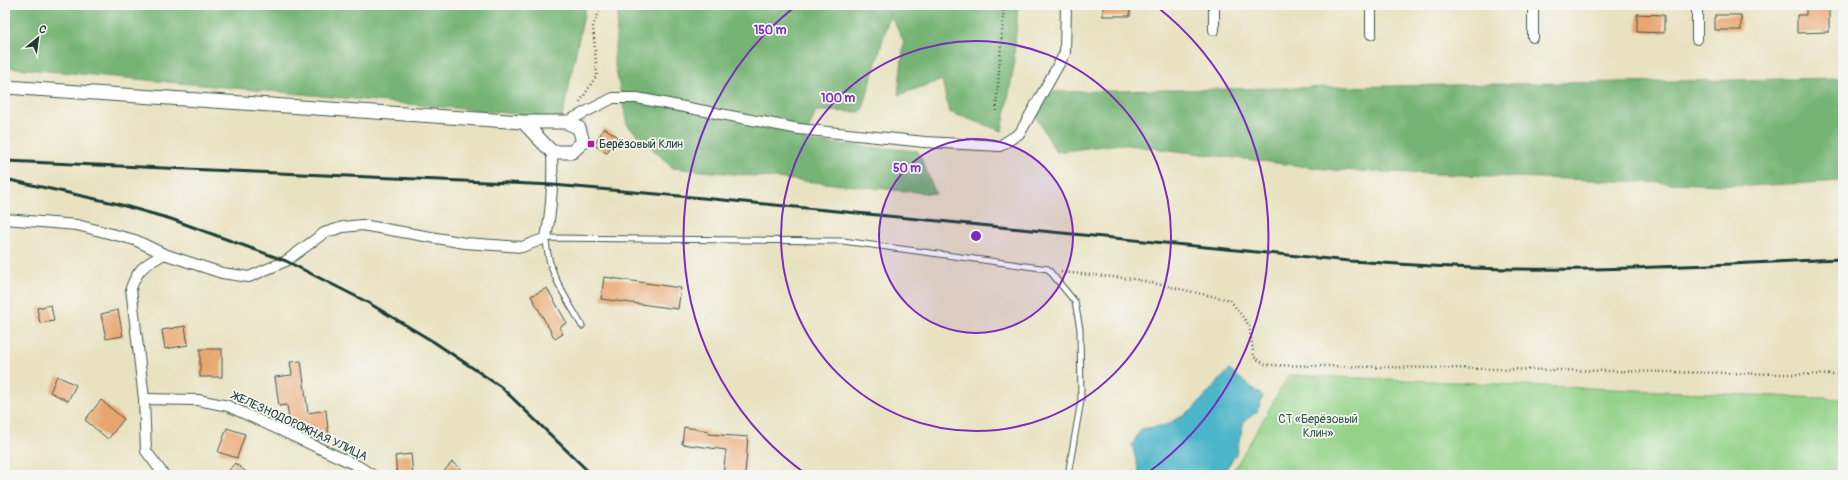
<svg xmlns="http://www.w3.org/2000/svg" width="1848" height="480" viewBox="0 0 1848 480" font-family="Pangolin,sans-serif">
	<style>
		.green { fill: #93d288; stroke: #59885e }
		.forest { fill: #76b474; stroke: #4a7854 }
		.water { fill: #4bb5c9; stroke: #35797e }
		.building { fill: #e9a56e }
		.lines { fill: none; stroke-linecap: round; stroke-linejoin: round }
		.service-casing { stroke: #3d5649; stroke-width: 7 }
		.minor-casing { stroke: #3d5649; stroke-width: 12 }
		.tertiary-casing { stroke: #3d5649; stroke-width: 15 }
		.path { stroke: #3d5649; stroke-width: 2.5; stroke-dasharray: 1 3; stroke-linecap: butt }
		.service { stroke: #fff; stroke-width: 5 }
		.minor { stroke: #fff; stroke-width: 10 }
		.tertiary { stroke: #fff; stroke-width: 13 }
		.rail { stroke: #1f3d34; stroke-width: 3 }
		.ring { fill: none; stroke: #7b2cbf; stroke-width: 2 }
		.poi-dot { fill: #b5179e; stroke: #f6f6f2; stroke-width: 1.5 }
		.labels { text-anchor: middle; stroke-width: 3.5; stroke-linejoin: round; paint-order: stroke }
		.poi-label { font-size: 12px; fill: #1f3d34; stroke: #f6f6f2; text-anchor: start }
		.park-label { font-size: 12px; fill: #365b45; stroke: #f6f6f2 }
		.street-label { font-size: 12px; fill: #1f3d34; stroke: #f6f6f2 }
		.centre { fill: #7b2cbf; stroke: #f6f6f2; stroke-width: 2 }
		.ring-label { font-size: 12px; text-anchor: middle; font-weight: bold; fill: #7b2cbf; stroke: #f6f6f2; stroke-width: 3.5; stroke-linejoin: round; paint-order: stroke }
	</style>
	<rect width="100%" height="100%" fill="#f6f6f2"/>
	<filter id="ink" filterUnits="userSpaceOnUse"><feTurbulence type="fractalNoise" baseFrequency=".025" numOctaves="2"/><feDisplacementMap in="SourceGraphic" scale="8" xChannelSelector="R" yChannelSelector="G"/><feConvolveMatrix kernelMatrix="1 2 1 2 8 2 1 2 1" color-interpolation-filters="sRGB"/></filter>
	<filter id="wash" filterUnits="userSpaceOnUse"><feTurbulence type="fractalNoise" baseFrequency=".012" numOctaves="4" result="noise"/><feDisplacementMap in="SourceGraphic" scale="16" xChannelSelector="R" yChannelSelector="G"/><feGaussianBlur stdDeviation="0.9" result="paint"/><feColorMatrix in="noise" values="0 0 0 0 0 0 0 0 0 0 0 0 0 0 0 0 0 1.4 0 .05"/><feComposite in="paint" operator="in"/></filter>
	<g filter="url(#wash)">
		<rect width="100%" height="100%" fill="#e9e2c1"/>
		<path class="green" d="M1289,375L1843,399V475H1231Z"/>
		<g class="forest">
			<path d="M5,5H304L356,9L355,5H586L562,118L5,67Z"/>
			<path d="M619,5H1018L1013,72L1002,131L949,112L942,80L898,95L904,42L890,14L862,112L816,111L804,141L918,151L936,194L673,168L627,125L614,60Z"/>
			<path d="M1843,78V181L1749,186L1334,170L1119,144L1056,152L1033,111L1053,92Z"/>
		</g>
		<path class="water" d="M1229,370L1263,396L1257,412L1244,421L1236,454L1222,475H1140L1132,445L1141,429L1166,425L1193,409Z"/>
		<g id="blocks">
			<g class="building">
				<rect x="1103" y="5" width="27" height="11"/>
				<path d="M1806,8H1829V32L1797,33V15H1806Z"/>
				<path d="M1637,14L1664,15V33L1637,32Z"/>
				<rect x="1715" y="15" width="26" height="15"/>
				<path d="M604,128L617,136L607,153L594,145Z"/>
				<path d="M604,277L681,288L678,309L601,299Z"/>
				<path d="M547,288L567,323L559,327L563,334L555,339L531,296Z"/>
				<path d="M51,305L54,321L40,323L37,308Z"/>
				<path d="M118,310L123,336L106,339L101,314Z"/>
				<path d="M185,326L188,345L165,349L162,330Z"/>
				<rect x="200" y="349" width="22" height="28"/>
				<path d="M301,361L308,413L326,410L329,438L318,440L317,436L310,437L306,435V432L302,433L290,427L287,405L279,406L275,377L292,375L290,362Z"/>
				<path d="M57,376L76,385L68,401L50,392Z"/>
				<path d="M101,400L124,419L108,439L85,420Z"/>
				<path d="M684,427L709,431L708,434L748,437L745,475H723L726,450L682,444Z"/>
				<path d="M227,428L245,434L237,458L218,452Z"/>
				<path d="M411,454L413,475H397L395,456Z"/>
				<path d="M452,462L468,475H441Z"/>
				<path d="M235,463L250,475H225Z"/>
			</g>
		</g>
	</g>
	<g filter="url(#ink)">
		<use href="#blocks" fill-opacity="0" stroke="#3d5649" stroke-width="1"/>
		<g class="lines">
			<defs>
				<path id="service" d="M582,326C566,297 547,272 546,238L843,241L1048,269L1075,302L1080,329L1081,400L1068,475"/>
				<g id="minor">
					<path d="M1214,5V30"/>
					<path d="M1371,5V34"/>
					<path d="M1533,5V37"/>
					<path d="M1697,5V39"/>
					<path d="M566,122L613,98H637L799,129L925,142L1000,146L1020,133L1065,53L1066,5"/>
					<path d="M5,219L77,225L135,240L164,254"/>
					<path d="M144,399L198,400L228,406L358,466L372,475"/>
					<path d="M164,475L146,451L144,399L131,288C139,266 146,265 164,254L222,273L249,277L286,261L324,233L343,227L362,225L465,243L522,247L546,238C552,209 553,181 552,152"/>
				</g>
				<path id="tertiary" d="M5,87L523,122H566L579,128L583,142L572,152H552L523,122"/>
			</defs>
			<use href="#service" class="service-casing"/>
			<use href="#minor" class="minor-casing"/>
			<use href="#tertiary" class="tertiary-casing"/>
			<g class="path">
				<path d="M580,102L597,75L593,26L602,5"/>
				<path d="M996,111L1004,5"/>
				<path d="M1061,272L1134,279L1230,300L1249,325L1254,357L1266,365L1843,375"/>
			</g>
			<use href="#service" class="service"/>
			<use href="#minor" class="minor"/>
			<use href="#tertiary" class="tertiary"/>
			<g class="rail">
				<path d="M5,161L553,185L703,198L1349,261C1406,264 1462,269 1519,269C1627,271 1735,263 1843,259"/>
				<path d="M5,179L114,203L171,219L286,261L367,302L434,342L501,387L592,475"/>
			</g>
		</g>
	</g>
	<circle cx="976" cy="236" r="97" fill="#7b2cbf" fill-opacity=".12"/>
	<g class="ring">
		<circle cx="976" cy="236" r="97"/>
		<circle cx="976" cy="236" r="195"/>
		<path d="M806 474A292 292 0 0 1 796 6M1156 6A292 292 0 0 1 1146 474"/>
	</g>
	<rect class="poi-dot" x="587" y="140" width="8" height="8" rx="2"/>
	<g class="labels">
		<g class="poi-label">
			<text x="599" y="148">Берёзовый Клин</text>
		</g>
		<g class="park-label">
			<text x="1318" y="423">СТ «Берёзовый<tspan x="1318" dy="14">Клин»</tspan></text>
		</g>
		<g class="street-label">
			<text transform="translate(300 426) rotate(25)" y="4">ЖЕЛЕЗНОДОРОЖНАЯ УЛИЦА</text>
		</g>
	</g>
	<circle cx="976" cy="236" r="6" class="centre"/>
	<g class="ring-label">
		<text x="770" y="34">150 m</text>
		<text x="838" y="102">100 m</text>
		<text x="907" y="172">50 m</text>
	</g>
	<rect width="1848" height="480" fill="none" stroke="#f6f6f2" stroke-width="20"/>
	<g transform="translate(38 38) rotate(29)" stroke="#f6f6f2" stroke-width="3" paint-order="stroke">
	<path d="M0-3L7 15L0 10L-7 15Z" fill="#1f3d34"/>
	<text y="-6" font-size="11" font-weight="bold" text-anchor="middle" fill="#1f3d34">С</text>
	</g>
</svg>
